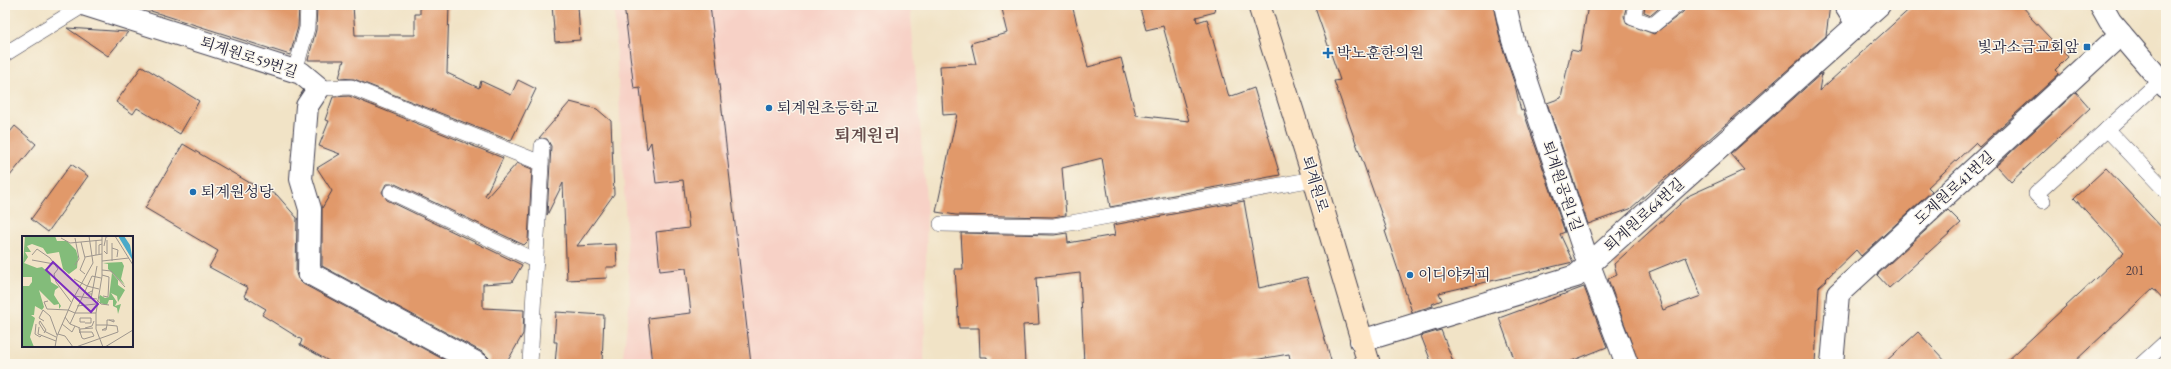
<svg xmlns="http://www.w3.org/2000/svg" width="2171" height="369" viewBox="0 0 2171 369" font-family="'EB Garamond','Noto Serif KR',serif">
	<style>
		.built { fill: #f7d1c6 }
		.building { fill: #e1996a; fill-rule: evenodd }
		.lines { fill: none; stroke-linecap: round; stroke-linejoin: round }
		.lane-casing { stroke: #413f50; stroke-width: 16 }
		.street-casing { stroke: #413f50; stroke-width: 24 }
		.secondary-casing { stroke: #413f50; stroke-width: 24 }
		.lane { stroke: #fff; stroke-width: 15 }
		.street { stroke: #fff; stroke-width: 22 }
		.secondary { stroke: #fde5c5; stroke-width: 22 }
		.poi-dot { fill: #1f6fb2; stroke: #fbf7ec; stroke-width: 1.5 }
		.labels { text-anchor: middle; stroke-width: 3; stroke-linejoin: round; paint-order: stroke }
		.number-label { font-size: 13px; fill: #524047 }
		.poi-label { font-size: 15px; fill: #22223b; stroke: #fbf7ec; text-anchor: start }
		.street-label { font-size: 15px; fill: #22223b; stroke: #fbf7ec }
		.quarter-label { font-size: 17px; font-weight: bold; fill: #654c4b; stroke: #fbf7ec }
		.inset-road { fill: none; stroke: #9e968e; stroke-width: 1 }
		.view { fill: #7b2cbf; fill-opacity: 0.15; stroke: #7b2cbf; stroke-width: 2 }
		.inset-edge { fill: none; stroke: #22223b; stroke-width: 2 }
	</style>
	<rect width="100%" height="100%" fill="#fbf7ec"/>
	<filter id="ink" filterUnits="userSpaceOnUse"><feTurbulence type="fractalNoise" baseFrequency=".025" numOctaves="2"/><feDisplacementMap in="SourceGraphic" scale="8" xChannelSelector="R" yChannelSelector="G"/><feConvolveMatrix kernelMatrix="1 2 1 2 8 2 1 2 1" color-interpolation-filters="sRGB"/></filter>
	<filter id="wash" filterUnits="userSpaceOnUse"><feTurbulence type="fractalNoise" baseFrequency=".012" numOctaves="4" result="noise"/><feDisplacementMap in="SourceGraphic" scale="16" xChannelSelector="R" yChannelSelector="G"/><feGaussianBlur stdDeviation="0.9" result="paint"/><feColorMatrix in="noise" values="0 0 0 0 0 0 0 0 0 0 0 0 0 0 0 0 0 1.4 0 .05"/><feComposite in="paint" operator="in"/></filter>
	<g filter="url(#wash)">
		<rect width="100%" height="100%" fill="#f1e3c6"/>
		<path class="built" d="M614,5H910L927,212L924,364H622L630,300Z"/>
		<g id="blocks">
			<g class="building">
				<path d="M132,5H299L298,27L290,55Z"/>
				<path d="M317,5H353L355,35H415V14H420V5H449L447,73L479,88L481,81L511,95L518,80L536,89L511,141L354,79L339,78L344,60H308L316,30Z"/>
				<path d="M552,5H578L580,40L555,42Z"/>
				<path d="M624,5H710L751,364H653L648,318L691,313L686,268L660,271L656,232L689,228L683,180L656,183L651,142L647,149L640,88L634,89Z"/>
				<path d="M1001,5H1072L1088,67L1121,58L1136,115L1189,121L1163,26L1146,30L1139,5H1214L1215,12L1196,17L1197,22L1207,19L1229,97L1254,88L1280,175L1110,207L1102,158L1062,168L1066,215L1053,217L956,215L936,212L957,114L943,115L940,66L976,64L971,43L1008,33Z"/>
				<path d="M1314,5H1493L1501,43L1515,85L1521,111L1523,110L1565,232L1560,234L1573,262L1439,293L1442,300L1432,304L1433,306L1412,312L1385,231L1387,230L1334,81L1340,80Z"/>
				<path d="M1588,5H1627L1624,16L1627,24L1654,34L1683,12L1686,5H1830L1826,36L1630,209L1588,224L1547,103L1561,98L1571,50L1580,52Z"/>
				<path d="M1645,5H1663L1651,15L1644,12Z"/>
				<path d="M1914,5H2021L2032,17L2031,18L2068,57L2055,70L2059,74L1979,147L1975,143L1928,187L1932,191L1861,256L1856,250L1826,279L1827,280L1819,287L1815,364H1639L1608,279L1617,275L1614,264L1690,195L1745,170L1731,154L1822,73L1819,91ZM1686,257L1701,296L1663,310L1649,272Z"/>
				<path d="M67,28L128,32L108,56Z"/>
				<path d="M142,66L199,101L180,134L137,108L133,114L116,102Z"/>
				<path d="M2076,92L2090,108L2011,182L1996,166Z"/>
				<path d="M349,96L503,158L485,196L487,197L517,163L532,169L528,241L524,245L395,184H386L382,192L387,200L522,265L512,282L483,284V308L524,310L523,334L506,364H490L489,358L484,353L322,266V208L332,191L317,168L340,154L319,146L329,121L325,120L333,97Z"/>
				<path d="M570,102L597,109L611,121L614,194L577,246L616,244L617,267H606L607,278L567,280L563,183L547,215L551,146L547,139L539,138Z"/>
				<path d="M15,126L36,144L5,182V138Z"/>
				<path d="M183,144L250,183L277,195L297,218L296,273L298,279L303,284L452,364H334L300,345L302,340L262,315L266,309L244,296L248,288L209,267L218,251L145,208Z"/>
				<path d="M71,164L88,176L48,232L31,219Z"/>
				<path d="M2106,168L2166,232V302L2153,288L2072,364H2004L2124,252L2074,198Z"/>
				<path d="M1244,201L1259,288L1307,277L1332,364H1291L1289,354L1230,364H1084L1080,273L1036,278L1039,324L1023,325L1025,364H987V357H980L979,328H959L955,269H963L961,233L1054,235L1067,233L1068,243L1115,235L1113,225Z"/>
				<path d="M1948,210L1961,223L1889,288L1877,275Z"/>
				<path d="M1584,287L1607,347L1564,364H1516L1499,318Z"/>
				<path d="M556,312L604,315L602,364H555L557,342H554Z"/>
				<path d="M1441,330L1454,364H1432L1421,336Z"/>
				<path d="M1918,332L1948,364H1883Z"/>
			</g>
		</g>
	</g>
	<g filter="url(#ink)">
		<use href="#blocks" fill-opacity="0" stroke="#413f50" stroke-width="1"/>
		<g class="lines">
			<defs>
				<g id="lane">
					<path d="M1636,5L1633,18L1653,25L1677,5"/>
					<path d="M5,54L84,5"/>
					<path d="M295,71L307,28L308,5"/>
					<path d="M319,88L351,87L541,163"/>
					<path d="M2107,129L2166,191"/>
					<path d="M391,192L536,261"/>
					<path d="M2043,201L2036,194L2161,80"/>
					<path d="M941,224L1054,226L1314,179"/>
					<path d="M530,364L542,146"/>
					<path d="M2142,364L2166,342"/>
				</g>
				<g id="street">
					<path d="M86,5L301,73L319,88L307,106L301,179L310,209L309,273L478,364"/>
					<path d="M1505,5L1513,40L1589,265L1627,364"/>
					<path d="M1845,5L1857,24"/>
					<path d="M2101,5L2110,21L2166,87"/>
					<path d="M1361,341L1576,276L1879,5"/>
					<path d="M1832,364L1838,294L2121,34"/>
				</g>
				<path id="secondary" d="M1259,5L1314,179L1369,364"/>
			</defs>
			<use href="#lane" class="lane-casing"/>
			<use href="#street" class="street-casing"/>
			<use href="#secondary" class="secondary-casing"/>
			<use href="#lane" class="lane"/>
			<use href="#street" class="street"/>
			<use href="#secondary" class="secondary"/>
		</g>
	</g>
	<g class="poi-dot">
		<rect x="2083" y="43" width="8" height="8" rx="2"/>
		<path d="M1326 47h4v4h4v4h-4v4h-4v-4h-4v-4h4z"/>
		<circle cx="769" cy="108" r="4"/>
		<circle cx="193" cy="192" r="4"/>
		<circle cx="1410" cy="275" r="4"/>
	</g>
	<g class="labels">
		<g class="number-label">
			<text x="2135" y="275">201</text>
		</g>
		<g class="poi-label">
			<text x="2079" y="52" text-anchor="end">빛과소금교회앞</text>
			<text x="1337" y="58">박노훈한의원</text>
			<text x="777" y="113">퇴계원초등학교</text>
			<text x="201" y="197">퇴계원성당</text>
			<text x="1418" y="280">이디야커피</text>
		</g>
		<g class="street-label">
			<text transform="translate(249 57) rotate(18)" y="5">퇴계원로59번길</text>
			<text transform="translate(1315 184) rotate(73)" y="5">퇴계원로</text>
			<text transform="translate(1562 186) rotate(71)" y="5">퇴계원공원1길</text>
			<text transform="translate(1954 188) rotate(-42)" y="5">도제원로41번길</text>
			<text transform="translate(1644 215) rotate(-42)" y="5">퇴계원로64번길</text>
		</g>
		<g class="quarter-label">
			<text x="867" y="141">퇴계원리</text>
		</g>
	</g>
	<g transform="translate(22 236)">
		<rect width="111" height="111" fill="#f1e3c6"/>
		<path d="M3,0H33L35,5H45L54,14L56,21L55,32L47,38L41,33L37,16L25,18L21,12L10,8L5,10L9,16H3L6,21L2,27L15,32L20,31L28,38L29,46L37,51L33,54L32,59L39,70L37,73V68L32,69L17,54L22,71L20,74L13,70L12,79H9L13,82L8,101L12,111H0V50H7L10,46V41H0ZM100,26L102,30L99,43L103,49L86,33V28L81,27ZM90,37L96,44V49L103,54L96,66L95,60L89,57L95,66L93,70L99,68L96,78L95,72L91,70V64H87L85,69L78,67L77,61L78,59L83,62L87,61Z" fill="#83bc7a"/>
		<path d="M96,0H102L108,9L111,25Z" fill="#4aa9c9"/>
		<path class="inset-road" d="M80,0V40L74,77V93L81,111M93,0L111,29M39,2L48,7L80,4M53,2L57,23L53,29M74,4V19M59,6L63,22L58,34L63,38M82,10L84,1L88,0M90,12L96,14L95,21M82,15L85,18V4M77,18V9L80,8M10,19L15,13L28,22L36,33L32,38L34,46L49,66M63,21L80,18M10,24L32,28M80,25L107,22M90,25V7M80,34L89,35L103,51M80,39L87,41L86,61L81,60M52,43L65,50L77,53M70,58H64L70,55M52,60L75,63M69,63L75,30M75,64L79,68L87,69M26,65L22,66L25,73L46,74M55,70L74,68M46,74L53,77H74M43,81L48,88L58,92M22,85L17,82L21,74L28,80L35,99M63,86H58V82H69V87H63M17,87L22,95L34,101M17,87L18,85L24,94L22,97M14,88L13,98L18,101L20,99M40,88L50,96L53,90M48,88L70,40L79,42M74,89H85V84H92V86L87,84M17,91L16,98L34,105M57,92L58,97V96H70L72,100L62,103L60,102L58,96V93L71,92M63,92L70,90L72,85M36,98L43,100L51,111M33,111L35,100L52,61L71,27L67,0M54,111L96,96L95,90L85,89L84,94H80L84,92M83,111L111,94"/>
		<path class="view" d="M31,26L76,68L69,76L24,34Z"/>
		<rect width="111" height="111" class="inset-edge"/>
	</g>
	<rect width="2171" height="369" fill="none" stroke="#fbf7ec" stroke-width="20"/>
</svg>
